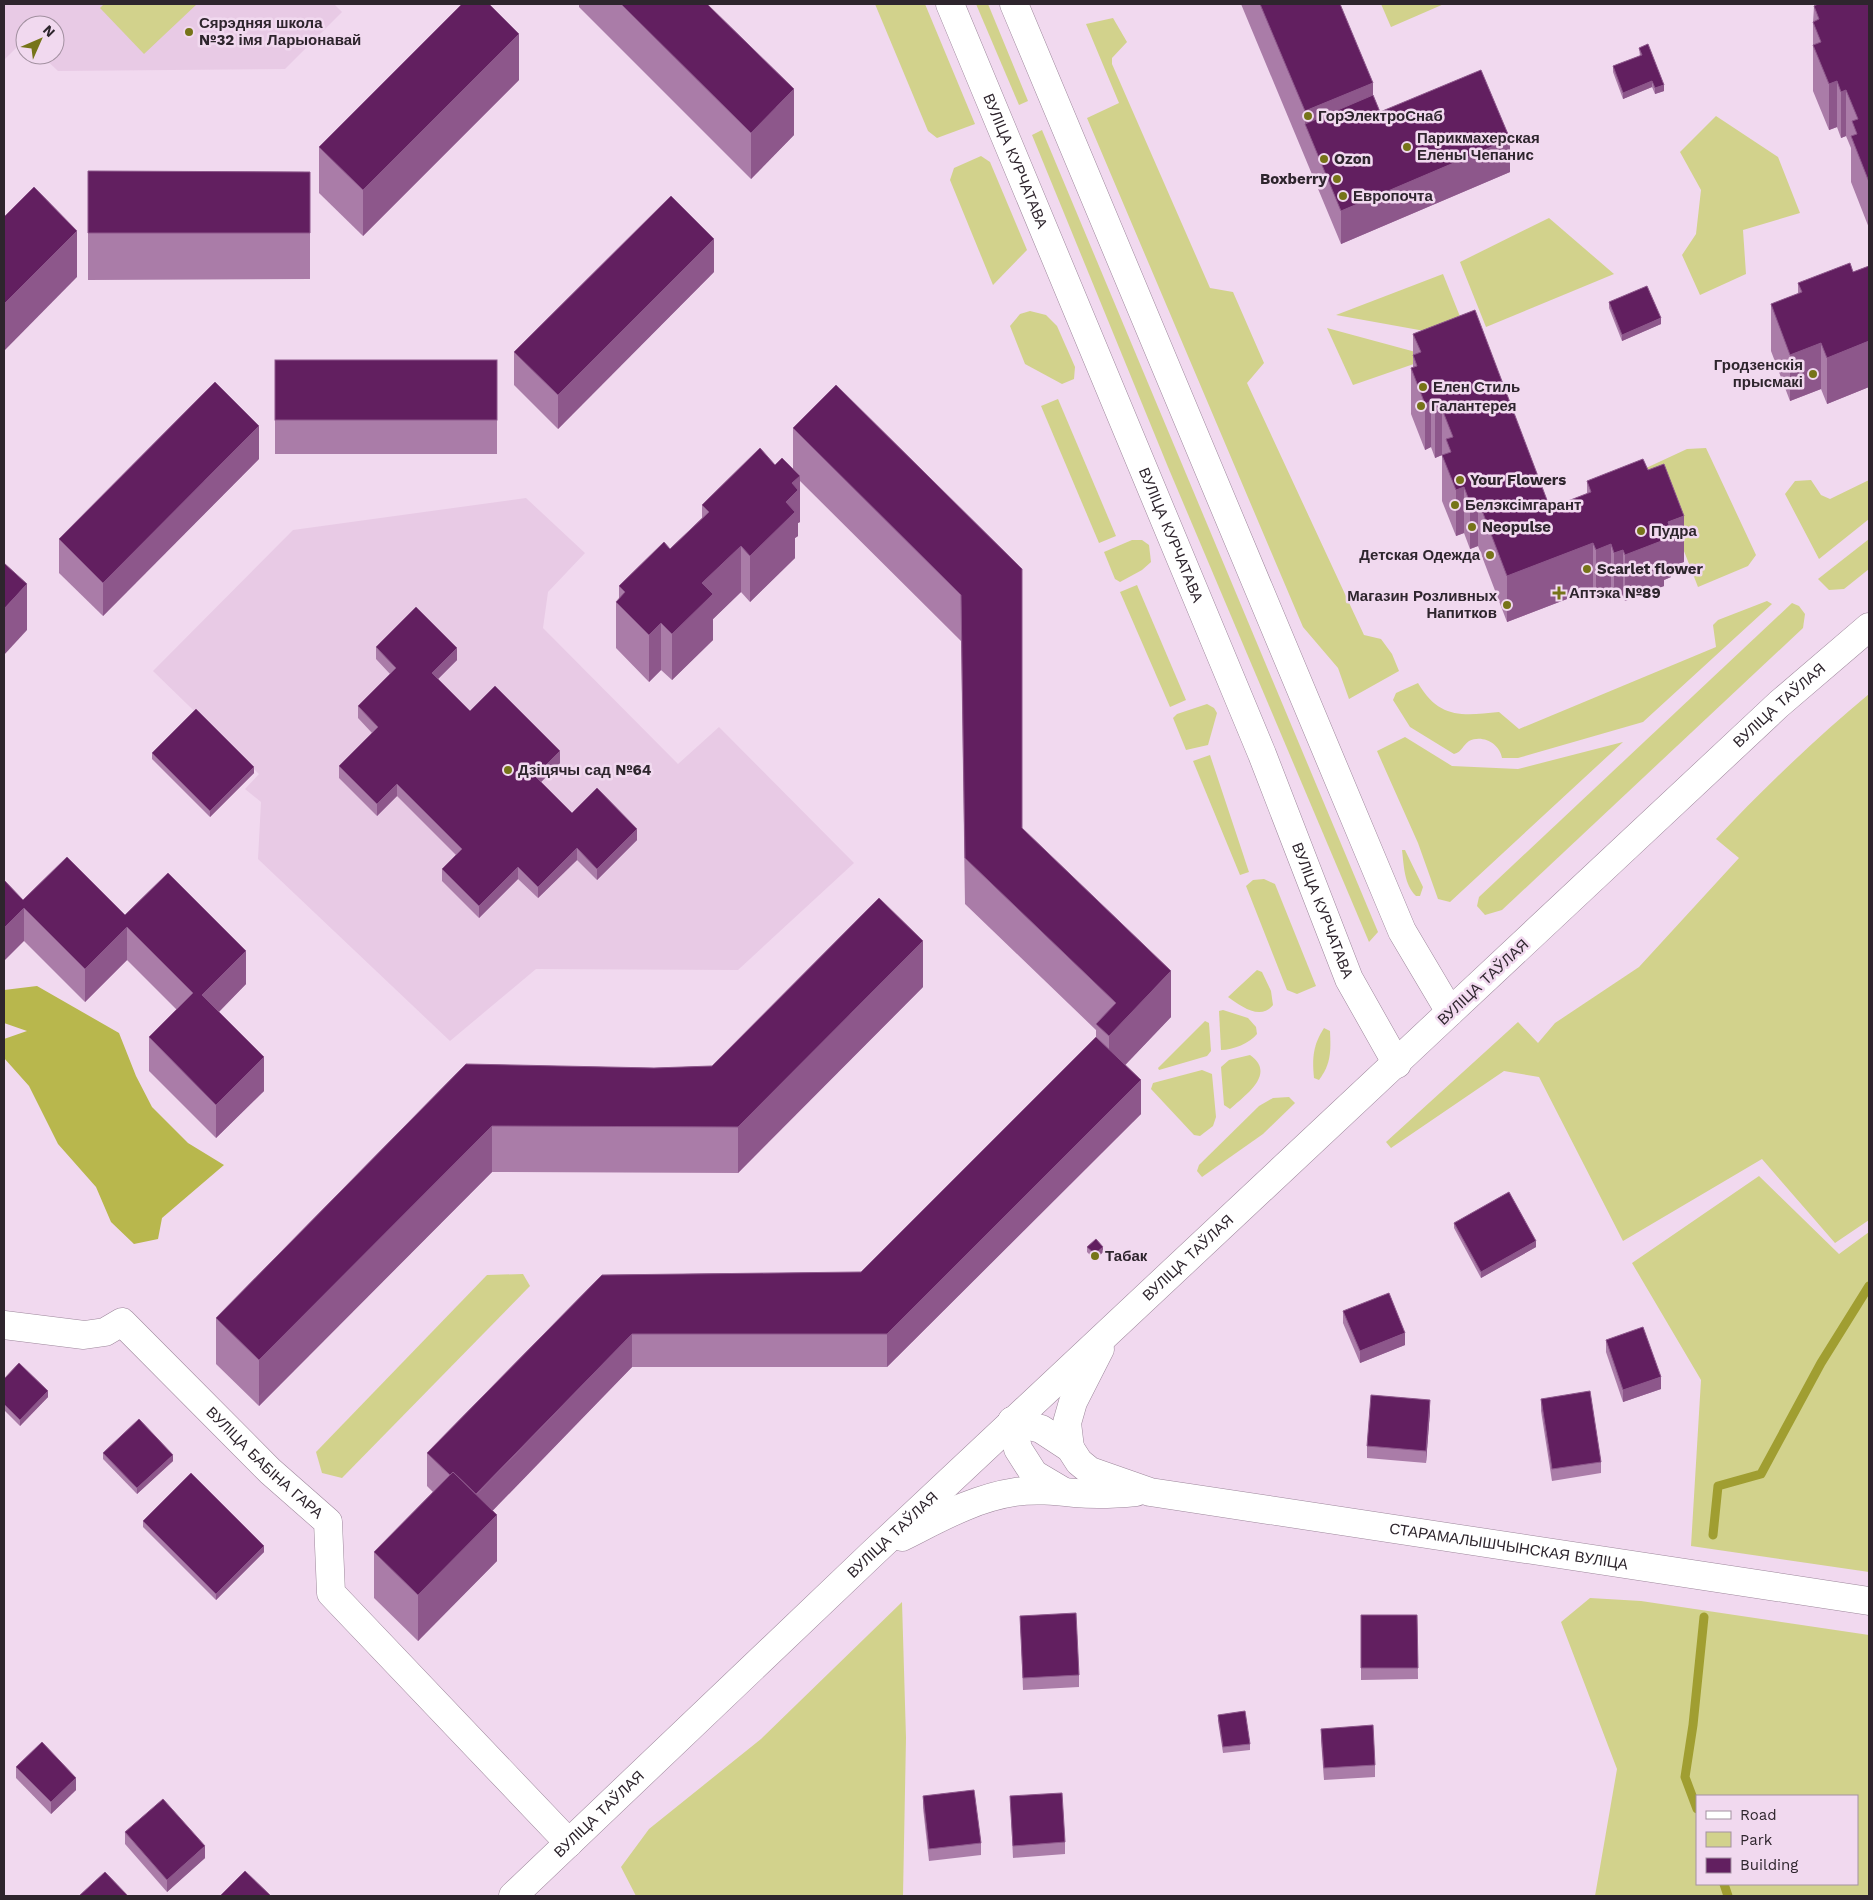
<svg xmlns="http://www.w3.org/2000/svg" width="1873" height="1900" viewBox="0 0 1873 1900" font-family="'Work Sans',sans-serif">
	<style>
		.built { fill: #e8cae5 }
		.green { fill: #d2d28c; fill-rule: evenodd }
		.forest { fill: #b8b74d }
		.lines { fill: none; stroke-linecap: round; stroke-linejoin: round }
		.stream { stroke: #a09e31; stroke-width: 9 }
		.minor-casing { stroke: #9d879b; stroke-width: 29 }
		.tertiary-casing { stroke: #9d879b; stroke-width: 29 }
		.secondary-casing { stroke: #9d879b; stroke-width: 29 }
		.minor { stroke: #fff; stroke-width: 28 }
		.tertiary { stroke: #fff; stroke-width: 28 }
		.secondary { stroke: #fff; stroke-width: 28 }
		.wall { fill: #aa7ca8 }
		.shaded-wall { fill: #8d578b }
		.building { fill: #621f60; stroke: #8d578b }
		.poi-dot { fill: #767419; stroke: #f1d9ef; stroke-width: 2 }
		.labels { text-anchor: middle; stroke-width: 5; stroke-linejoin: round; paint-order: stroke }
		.poi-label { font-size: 15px; font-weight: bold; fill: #2e252d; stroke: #f1d9ef; text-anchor: start }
		.street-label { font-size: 15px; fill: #2e252d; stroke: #f1d9ef }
	</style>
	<rect width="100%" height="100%" fill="#f1d9ef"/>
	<g class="built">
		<path d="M4,4H334L342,12L285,69L58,71L41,55H55V25H25V39L4,60Z"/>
		<path d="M526,498L585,553L548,592L543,628L678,764L719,727L854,863L738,970L536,969L450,1041L258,859L261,802L245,789L259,774L153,671L293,530Z"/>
	</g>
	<g class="green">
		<path d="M104,4H197L144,54L100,8Z"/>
		<path d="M875,4H925L975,124L937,138L928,131Z"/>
		<path d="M976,4H988L1028,101L1019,105Z"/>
		<path d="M1381,4H1444L1391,27Z"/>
		<path d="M1113,18L1127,42L1112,58V64L1210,288L1233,292L1264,363L1247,383L1364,635L1381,639L1392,654L1399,671L1349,699L1338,668L1303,627L1087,118L1119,103L1086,24Z"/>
		<path d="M1716,116L1778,157L1800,213L1743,230L1746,274L1700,295L1682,255L1696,234L1701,190L1680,152Z"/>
		<path d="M1042,130L1378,932L1369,942L1168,467L1032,135Z"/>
		<path d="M981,156L990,162L1027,250L993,285L950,180L954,168Z"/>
		<path d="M1549,218L1614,274L1486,327L1460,262Z"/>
		<path d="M1443,274L1469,339L1336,315Z"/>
		<path d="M1030,311L1046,315L1057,326L1075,367L1074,379L1062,384L1025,364L1010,326L1020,314Z"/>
		<path d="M1327,328L1434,357L1353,385Z"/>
		<path d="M1058,399L1116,536L1099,543L1041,406Z"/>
		<path d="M1706,448L1756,555L1748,566L1698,587L1666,505L1631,475L1687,449Z"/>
		<path d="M1811,480L1821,495L1830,499L1869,480V519L1819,559L1785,494L1795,481Z"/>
		<path d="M1869,539V569L1844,589L1829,590L1818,579Z"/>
		<path d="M1132,540H1142L1149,545L1151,562L1142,570L1120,582L1115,579L1104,552Z"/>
		<path d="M1137,585L1186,700L1170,707L1120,592Z"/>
		<path d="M1767,601L1772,604L1643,722L1518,758H1502C1500,744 1483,734 1469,741C1463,745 1462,752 1454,754L1410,727L1393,700L1396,693L1418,683C1439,719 1462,716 1499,712L1519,729L1716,647L1713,625L1718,620Z"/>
		<path d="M1792,603L1799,606L1805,614L1803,628L1502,910L1485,915L1477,906L1479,897Z"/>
		<path d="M1869,694V1220L1835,1243L1762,1159L1623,1241L1539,1077L1504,1071L1391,1148L1386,1142L1518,1022L1538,1043L1555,1023L1639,967L1739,858L1716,839C1764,788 1815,739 1869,694Z"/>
		<path d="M1207,704L1214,708L1217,713L1208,745L1186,750L1173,718L1177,714Z"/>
		<path d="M1405,737L1452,766L1518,769L1623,742L1450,902L1438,899L1418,843L1377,751Z"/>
		<path d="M1210,755L1249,872L1240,875L1193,761Z"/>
		<path d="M1402,850H1405L1423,887L1420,896H1416C1404,884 1404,866 1402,850Z"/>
		<path d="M1264,879L1275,884L1316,986L1297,994L1287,990L1246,886L1253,880Z"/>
		<path d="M1257,970L1262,972L1271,991L1273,1005C1260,1021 1241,1006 1228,997Z"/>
		<path d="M1223,1010L1248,1018L1256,1027L1257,1034C1250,1043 1233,1050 1221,1050L1219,1011Z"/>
		<path d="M1205,1021L1209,1023L1211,1051L1207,1056L1159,1070L1158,1068Z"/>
		<path d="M1324,1028L1330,1031C1331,1051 1331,1064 1319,1080L1314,1078C1312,1058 1313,1045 1324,1028Z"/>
		<path d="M1250,1055C1277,1074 1245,1095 1230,1109L1224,1105L1221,1067L1229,1060Z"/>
		<path d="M1202,1070L1212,1074L1216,1117L1213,1126L1200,1136L1194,1135L1151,1089L1153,1083Z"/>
		<path d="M1289,1097L1295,1103L1263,1134L1202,1177L1197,1171L1199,1165L1259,1106L1273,1098Z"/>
		<path d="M1759,1176L1839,1254L1869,1232V1572L1691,1546L1701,1380L1632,1263Z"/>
		<path d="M523,1274L530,1286L342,1478L322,1473L316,1452L487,1275Z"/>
		<path d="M1590,1598L1641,1601L1869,1635V1896H1595L1617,1769L1561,1622ZM1697,1796H1857V1884H1697Z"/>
		<path d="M902,1602L906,1738L903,1896H636L621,1867L649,1829L761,1739Z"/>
	</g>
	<path class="forest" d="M37,986L119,1033L136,1076L152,1107L188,1143L224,1165L162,1218L158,1239L134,1244L111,1222L96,1187L58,1144L29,1086L4,1058V1039L27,1031L4,1023V990Z"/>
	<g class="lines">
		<g class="stream">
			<path d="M1713,1535L1718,1486L1761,1474L1821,1363L1869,1286"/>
			<path d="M1697,1809L1685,1777L1693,1725L1704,1617"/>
			<path d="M1724,1884L1728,1896"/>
		</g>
		<defs>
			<g id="minor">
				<path id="s1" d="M4,1325L84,1335L105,1332L122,1322L270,1471L328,1522L331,1593L569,1843"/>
			</g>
			<g id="tertiary">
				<path id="s2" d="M1450,1012L1779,704L1869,627"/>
			</g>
			<g id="secondary">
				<path id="s3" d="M950,4L1262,754L1349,979L1397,1064"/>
				<path id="s4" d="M1012,1421L1041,1429L1070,1448L1079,1462L1090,1471L1150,1492L1869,1601"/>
				<path d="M1012,1421L1018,1449L1034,1474L1061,1490"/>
				<path d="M1070,1448L1067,1423L1073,1402L1100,1349"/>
				<path d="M902,1537C938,1519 974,1498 1015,1492C1035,1489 1055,1491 1075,1493C1096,1495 1116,1494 1136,1492"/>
				<path id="s5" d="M513,1896L874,1552L1450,1012L1402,931L1014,4"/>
			</g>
		</defs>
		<use href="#minor" class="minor-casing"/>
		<use href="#tertiary" class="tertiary-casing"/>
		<use href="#secondary" class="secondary-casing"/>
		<use href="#minor" class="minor"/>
		<use href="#tertiary" class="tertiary"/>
		<use href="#secondary" class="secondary"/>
	</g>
	<g class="wall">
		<path d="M579,4H707L794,135L751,179L579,7Z"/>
		<path d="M1241,4H1340L1373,95L1380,112L1510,172L1341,244Z"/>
		<path d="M1869,4V228L1851,182V148L1846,136L1841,138L1837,127L1829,130L1813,91V22L1814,6Z"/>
		<path d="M1639,48L1664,91L1655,94L1652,87L1623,99L1613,72V66L1640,56Z"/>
		<path d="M519,80L363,236L319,193V147Z"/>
		<path d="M88,171L310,172V279L88,280Z"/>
		<path d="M1869,266V387L1827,404L1821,389L1790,401L1771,351V304L1798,294V283L1853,272Z"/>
		<path d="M714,272L558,429L514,385V352Z"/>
		<path d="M1609,302L1661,324L1622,341L1609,308Z"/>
		<path d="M1413,334L1550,508L1587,494V481L1684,562L1671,566V577L1664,580V586L1625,601L1623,596L1614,600L1611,590L1596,596L1593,589L1507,622L1478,546L1470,549L1464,533L1456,536L1442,501V455L1435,458L1431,447L1425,450L1411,414V368H1413Z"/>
		<rect x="275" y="360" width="222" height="94"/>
		<path d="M793,428L1022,569V828L1171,1017L1125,1065L1141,1114L887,1367H632L492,1511L497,1561L418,1641L374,1598V1552L433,1492L427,1486V1453L602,1275L861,1272L1096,1037V1030L965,904L961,641L800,481V522L798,523V536L795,538V558L750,602L741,592L713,619V640L672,680L661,670L649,682L616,648V602L619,599V586L670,549L702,518V505L775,465L793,469Z"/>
		<path d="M259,459L103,616L59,573V539Z"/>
		<path d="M376,647L457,660L438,679L470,711L560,763L541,782L572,813L637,840L597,880L577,860L538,898L518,879L479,918L442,881V869L456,855L397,796L377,816L339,778V766L372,733L358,718V706L390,674L376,659Z"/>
		<path d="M152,753L254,773L210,817L152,759Z"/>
		<path d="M23,900L125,915L246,984L219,1012L264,1091L216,1138L149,1071V1037L177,1010L127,960L85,1002L24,941Z"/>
		<path d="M923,987L738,1173L492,1172L259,1406L216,1364V1318L466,1064L654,1068L712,1066Z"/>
		<path d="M1454,1223L1536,1247L1481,1278L1454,1228Z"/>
		<path d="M1087,1247L1103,1252L1095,1260L1087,1252Z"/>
		<path d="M1343,1311L1405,1345L1360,1363L1343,1323Z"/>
		<path d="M1606,1340L1661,1389L1623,1402L1606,1352Z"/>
		<path d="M4,1379L48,1397L20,1426L4,1410Z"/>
		<path d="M1541,1399L1601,1462V1473L1552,1481L1541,1411Z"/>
		<path d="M1430,1411L1426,1463L1367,1458V1446Z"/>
		<path d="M103,1453L173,1461L137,1494L103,1459Z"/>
		<path d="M143,1521L264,1552L216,1600L143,1527Z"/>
		<path d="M1361,1615H1417L1418,1679L1361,1680Z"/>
		<path d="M1020,1616L1079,1675V1687L1023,1690Z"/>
		<path d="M1218,1715L1250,1744V1750L1223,1753L1218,1721Z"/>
		<path d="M1321,1729L1375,1765V1777L1324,1780L1321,1741Z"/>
		<path d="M16,1767L76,1790L51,1814L16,1778Z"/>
		<path d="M923,1796L981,1843V1855L929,1861L923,1808Z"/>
		<path d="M1010,1796L1065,1842V1854L1013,1858Z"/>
		<path d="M125,1832L205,1858L167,1892L125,1844Z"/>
	</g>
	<g class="shaded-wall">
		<path d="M519,34V80L363,236V190Z"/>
		<path d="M1652,81V87L1623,99V93Z"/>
		<path d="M1837,81V127L1829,130V84Z"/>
		<path d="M1373,83V129L1305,124V111Z"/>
		<path d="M1664,85V91L1655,94V88Z"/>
		<path d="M794,89V135L751,179V133Z"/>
		<path d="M1846,90V136L1841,138V92Z"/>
		<path d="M1510,139V172L1341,244V211Z"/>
		<path d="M77,231V277L4,351V304Z"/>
		<path d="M714,239V272L558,429V395Z"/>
		<path d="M1661,318V324L1622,341V335Z"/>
		<path d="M1869,341V387L1827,404V358Z"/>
		<path d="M1821,343V389L1790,401V355Z"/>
		<path d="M1431,401V447L1425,450V404Z"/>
		<path d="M1442,409V455L1435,458V412Z"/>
		<path d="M259,426V459L103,616V583Z"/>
		<path d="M800,476V522L798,523V536L795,538V558L750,602V556L786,502L792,483Z"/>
		<path d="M1464,487V533L1456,536V490Z"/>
		<path d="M1478,500V546L1470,549V503Z"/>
		<path d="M1684,516V562L1671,566V577L1664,580V586L1625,601V555L1662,535L1668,522Z"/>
		<path d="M1593,543V589L1507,622V576Z"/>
		<path d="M1611,544V590L1596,596V550Z"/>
		<path d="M741,546V592L713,619V640L672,680V634L702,583Z"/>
		<path d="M1623,550V596L1614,600V553Z"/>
		<path d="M27,584V630L4,655V609Z"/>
		<path d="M661,623V670L649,682V635Z"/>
		<path d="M457,648V660L432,685V673Z"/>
		<path d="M560,751V763L535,788V776Z"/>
		<path d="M254,767V773L210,817V811Z"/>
		<path d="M397,784V796L377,816V804Z"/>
		<path d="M637,829V840L597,880V869Z"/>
		<path d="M577,848V860L538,898V887Z"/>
		<path d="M518,867V879L479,918V906Z"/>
		<path d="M24,908V941L4,961V928Z"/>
		<path d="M127,927V960L85,1002V969Z"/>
		<path d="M923,941V987L738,1173V1127Z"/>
		<path d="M246,951V984L202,1029V995Z"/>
		<path d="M1171,971V1017L1109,1082V1036Z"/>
		<path d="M264,1057V1091L216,1138V1105Z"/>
		<path d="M1141,1080V1114L887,1367V1334Z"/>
		<path d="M492,1126V1172L259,1406V1360Z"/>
		<path d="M1536,1241V1247L1481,1278V1272Z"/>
		<path d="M1103,1247V1252L1095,1260V1254Z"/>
		<path d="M1405,1333V1345L1360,1363V1351Z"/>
		<path d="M632,1334V1367L473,1531V1498Z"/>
		<path d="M1661,1377V1389L1623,1402V1390Z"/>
		<path d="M48,1391V1397L20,1426V1420Z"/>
		<path d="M1430,1400V1411L1426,1463V1451Z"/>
		<path d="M173,1455V1461L137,1494V1488Z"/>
		<path d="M497,1515V1561L418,1641V1595Z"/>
		<path d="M264,1546V1552L216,1600V1594Z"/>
		<path d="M76,1778V1790L51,1814V1802Z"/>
		<path d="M205,1846V1858L167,1892V1880Z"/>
	</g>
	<g class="building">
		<path d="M462,4H489L519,34L363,190L319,147Z"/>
		<path d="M621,4H707L794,89L751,133Z"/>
		<path d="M1260,4H1340L1373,83L1305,111Z"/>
		<path d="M1818,4H1869V182L1851,136L1857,134L1852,121L1858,119L1846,90L1841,92L1837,81L1829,84L1813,45L1821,42L1813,22L1819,19L1814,6Z"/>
		<path d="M1648,44L1664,85L1655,88L1652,81L1623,93L1613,66L1642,55L1639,48Z"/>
		<path d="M1481,70L1510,139L1341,211L1305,124L1373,95L1380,112Z"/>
		<path d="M88,171L310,172V233H88Z"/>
		<path d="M34,187L77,231L4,304V217Z"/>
		<path d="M671,196L714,239L558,395L514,352Z"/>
		<path d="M1850,263L1853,272L1869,266V341L1827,358L1821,343L1790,355L1771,304L1802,292L1798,283Z"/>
		<path d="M1647,286L1661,318L1622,335L1609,302Z"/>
		<path d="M1475,310L1550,508L1591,492L1587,481L1643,459L1648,470L1664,464L1684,516L1668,522L1671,531L1662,535L1664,540L1625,555L1623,550L1614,553L1611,544L1596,550L1593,543L1507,576L1478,500L1470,503L1464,487L1456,490L1442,455L1451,452L1446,439L1453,437L1442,409L1435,412L1431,401L1425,404L1411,368L1417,366L1413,355L1421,352L1413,334Z"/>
		<rect x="275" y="360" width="222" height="60"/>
		<path d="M215,382L259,426L103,583L59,539Z"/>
		<path d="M836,385L1022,569V828L1171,971L1109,1036L1096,1024L1116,1003L965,858L961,595L793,428Z"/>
		<path d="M760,448L775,465L782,458L800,476L792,483L798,490L786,502L795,512L750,556L741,546L702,583L713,594L672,634L661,623L649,635L616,602L625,592L619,586L664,542L670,549L709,512L702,505Z"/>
		<path d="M4,563L27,584L4,609Z"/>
		<path d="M416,607L457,648L432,673L470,711L495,686L560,751L535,776L572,813L597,788L637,829L597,869L577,848L538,887L518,867L479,906L442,869L462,849L397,784L377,804L339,766L378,727L358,706L396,668L376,647Z"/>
		<path d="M196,709L254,767L210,811L152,753Z"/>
		<path d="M67,857L125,915L168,873L246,951L202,995L264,1057L216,1105L149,1037L193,993L127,927L85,969L24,908L4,928V880L23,900Z"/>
		<path d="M879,898L923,941L738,1127L492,1126L259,1360L216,1318L466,1064L654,1068L712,1066Z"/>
		<path d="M1096,1037L1141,1080L887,1334H632L476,1494L453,1472L450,1475L427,1453L602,1275L861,1272Z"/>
		<path d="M1509,1192L1536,1241L1481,1272L1454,1223Z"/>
		<path d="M1096,1239L1103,1247L1095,1254L1087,1247Z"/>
		<path d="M1389,1293L1405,1333L1360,1351L1343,1311Z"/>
		<path d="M1643,1327L1661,1377L1623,1390L1606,1340Z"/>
		<path d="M19,1363L48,1391L20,1420L4,1404V1379Z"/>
		<path d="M1590,1391L1601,1462L1552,1469L1541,1399Z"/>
		<path d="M1371,1395L1430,1400L1426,1451L1367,1446Z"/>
		<path d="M139,1419L173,1455L137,1488L103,1453Z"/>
		<path d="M453,1472L497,1515L418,1595L374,1552Z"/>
		<path d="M191,1473L264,1546L216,1594L143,1521Z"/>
		<path d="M1076,1613L1079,1675L1023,1678L1020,1616Z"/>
		<path d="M1361,1615H1417L1418,1668H1361Z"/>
		<path d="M1245,1711L1250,1744L1223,1747L1218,1715Z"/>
		<path d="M1373,1725L1375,1765L1324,1768L1321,1729Z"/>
		<path d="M42,1742L76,1778L51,1802L16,1767Z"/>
		<path d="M974,1790L981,1843L929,1849L923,1796Z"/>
		<path d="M1062,1793L1065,1842L1013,1846L1010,1796Z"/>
		<path d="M163,1799L205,1846L167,1880L125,1832Z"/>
		<path d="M245,1871L271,1896H220Z"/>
		<path d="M105,1872L128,1896H79Z"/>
	</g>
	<g class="poi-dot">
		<circle cx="189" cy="32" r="5"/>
		<circle cx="1308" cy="116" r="5"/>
		<circle cx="1407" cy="147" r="5"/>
		<circle cx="1324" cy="159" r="5"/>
		<circle cx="1337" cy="179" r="5"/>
		<circle cx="1343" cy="196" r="5"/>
		<circle cx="1813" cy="374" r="5"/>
		<circle cx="1423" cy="387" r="5"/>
		<circle cx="1421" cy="406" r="5"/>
		<circle cx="1460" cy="480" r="5"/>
		<circle cx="1455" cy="505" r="5"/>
		<circle cx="1472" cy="527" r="5"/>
		<circle cx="1641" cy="531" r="5"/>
		<circle cx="1490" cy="555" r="5"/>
		<circle cx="1587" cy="569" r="5"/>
		<path d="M1556.5 585.5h5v5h5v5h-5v5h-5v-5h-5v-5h5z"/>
		<circle cx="1507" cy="605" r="5"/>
		<circle cx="508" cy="770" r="5"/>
		<circle cx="1095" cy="1256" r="5"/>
	</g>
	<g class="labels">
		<g class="poi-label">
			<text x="199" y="28">Сярэдняя школа<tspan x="199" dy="17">№32 імя Ларыонавай</tspan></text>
			<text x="1318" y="121">ГорЭлектроСнаб</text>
			<text x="1417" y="143">Парикмахерская<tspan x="1417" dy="17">Елены Чепанис</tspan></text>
			<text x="1334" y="164">Ozon</text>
			<text x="1327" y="184" text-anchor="end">Boxberry</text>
			<text x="1353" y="201">Европочта</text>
			<text x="1803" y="370" text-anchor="end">Гродзенскія<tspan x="1803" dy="17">прысмакі</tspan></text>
			<text x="1433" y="392">Елен Стиль</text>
			<text x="1431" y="411">Галантерея</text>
			<text x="1470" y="485">Your Flowers</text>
			<text x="1465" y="510">Белэксімгарант</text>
			<text x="1482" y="532">Neopulse</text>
			<text x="1651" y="536">Пудра</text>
			<text x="1480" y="560" text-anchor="end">Детская Одежда</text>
			<text x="1597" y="574">Scarlet flower</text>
			<text x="1569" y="598">Аптэка №89</text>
			<text x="1497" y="601" text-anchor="end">Магазин Розливных<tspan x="1497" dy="17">Напитков</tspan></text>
			<text x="518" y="775">Дзіцячы сад №64</text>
			<text x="1105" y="1261">Табак</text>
		</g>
		<g class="street-label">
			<text dy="5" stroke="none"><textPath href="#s3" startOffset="170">ВУЛІЦА КУРЧАТАВА</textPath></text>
			<text dy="5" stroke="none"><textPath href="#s3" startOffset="575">ВУЛІЦА КУРЧАТАВА</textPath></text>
			<text dy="5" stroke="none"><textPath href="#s2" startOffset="450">ВУЛІЦА ТАЎЛАЯ</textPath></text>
			<text dy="5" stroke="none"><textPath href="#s3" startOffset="980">ВУЛІЦА КУРЧАТАВА</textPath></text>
			<text transform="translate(1483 982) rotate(-43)" y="5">ВУЛІЦА ТАЎЛАЯ</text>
			<text dy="5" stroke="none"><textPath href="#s5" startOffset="929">ВУЛІЦА ТАЎЛАЯ</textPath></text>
			<text dy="5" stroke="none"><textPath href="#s1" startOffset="322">ВУЛІЦА БАБІНА ГАРА</textPath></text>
			<text dy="5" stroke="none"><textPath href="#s5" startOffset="524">ВУЛІЦА ТАЎЛАЯ</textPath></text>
			<text dy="5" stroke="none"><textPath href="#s4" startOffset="522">СТАРАМАЛЫШЧЫНСКАЯ ВУЛІЦА</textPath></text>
			<text dy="5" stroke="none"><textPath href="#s5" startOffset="119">ВУЛІЦА ТАЎЛАЯ</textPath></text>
		</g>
	</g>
	<rect width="1873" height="1900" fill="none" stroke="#2e252d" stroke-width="10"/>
	<rect x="1696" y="1795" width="162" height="90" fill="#f1d9ef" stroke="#a391a1"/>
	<rect x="1706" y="1811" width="25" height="8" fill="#ffffff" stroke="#a391a1"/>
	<text x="1740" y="1820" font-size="15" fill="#2e252d">Road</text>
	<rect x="1706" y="1832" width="25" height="15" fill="#d2d28c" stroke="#a391a1"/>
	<text x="1740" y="1845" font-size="15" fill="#2e252d">Park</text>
	<rect x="1706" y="1858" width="25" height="15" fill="#621f60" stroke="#a391a1"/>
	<text x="1740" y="1870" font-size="15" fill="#2e252d">Building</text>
	<g transform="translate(40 40) rotate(45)"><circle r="24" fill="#f1d9ef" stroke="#a391a1"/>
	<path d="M0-4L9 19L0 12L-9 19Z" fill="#767419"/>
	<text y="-8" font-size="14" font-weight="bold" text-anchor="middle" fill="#2e252d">N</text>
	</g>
</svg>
